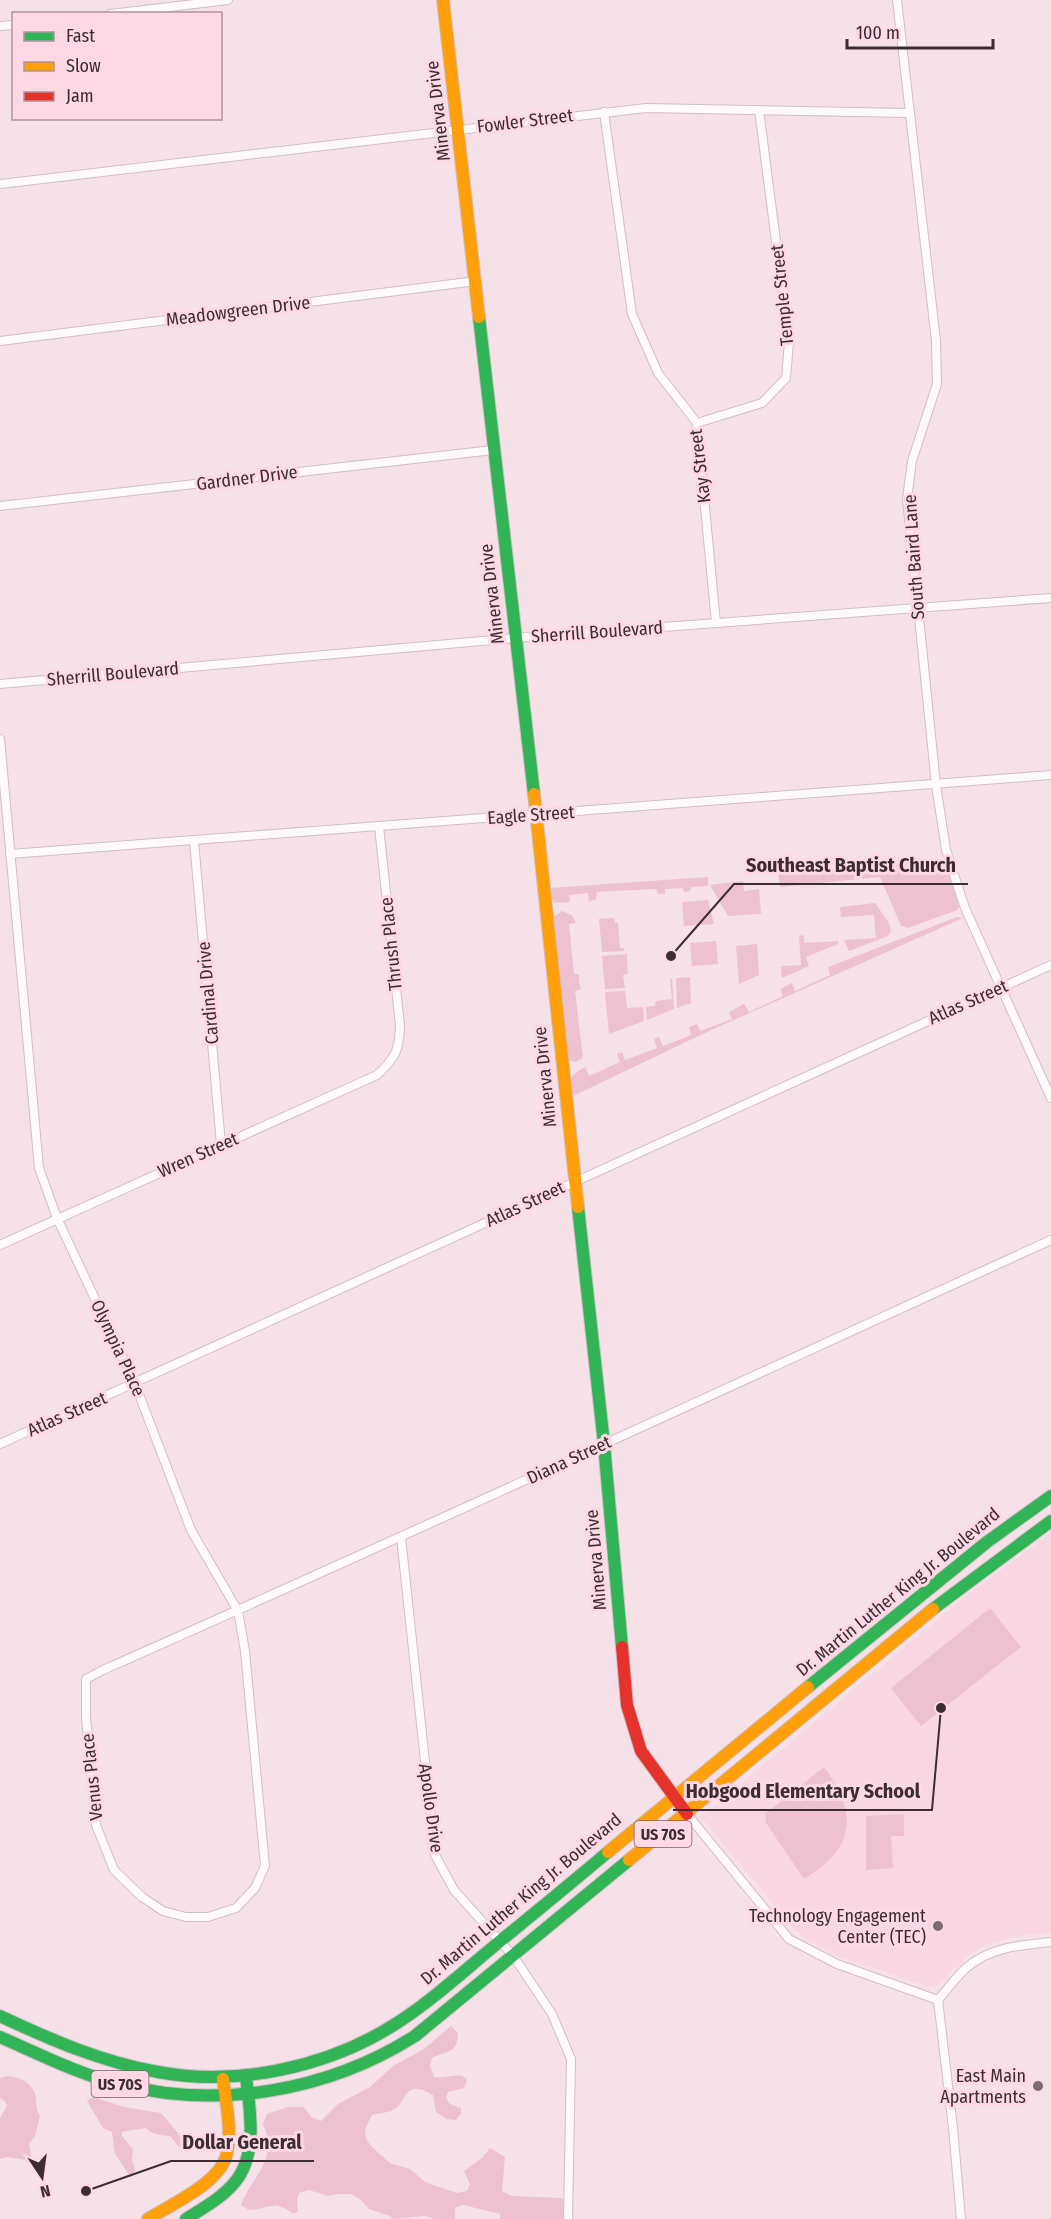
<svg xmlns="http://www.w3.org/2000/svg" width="1051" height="2219" viewBox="0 0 1051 2219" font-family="'Fira Sans Condensed',sans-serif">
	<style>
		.built { fill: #f9d7e2 }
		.green { fill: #edc1d0 }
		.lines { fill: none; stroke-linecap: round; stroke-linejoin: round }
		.street-casing { stroke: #d0bfc4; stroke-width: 10 }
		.fast-casing { stroke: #d0bfc4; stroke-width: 14 }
		.slow-casing { stroke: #d0bfc4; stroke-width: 14 }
		.jam-casing { stroke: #d0bfc4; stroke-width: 14 }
		.street { stroke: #fefafc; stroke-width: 8 }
		.fast { stroke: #30b455; stroke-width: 12 }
		.slow { stroke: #ff9f0a; stroke-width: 12 }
		.jam { stroke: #e5322d; stroke-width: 12 }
		.poi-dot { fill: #7c6c72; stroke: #fed9e5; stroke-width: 2 }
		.labels { text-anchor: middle; stroke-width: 6; stroke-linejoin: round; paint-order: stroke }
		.shield { fill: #fed9e5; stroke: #766168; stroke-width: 1.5 }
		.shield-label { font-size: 16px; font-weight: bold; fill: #3b2d32 }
		.street-label { font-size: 18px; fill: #3b2d32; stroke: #fed9e5 }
		.poi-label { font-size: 18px; fill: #3b2d32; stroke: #fed9e5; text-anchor: end }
		.leader { fill: none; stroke: #3b2d32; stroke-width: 2 }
		.callout-dot { fill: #3b2d32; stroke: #fed9e5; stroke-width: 2 }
		.callout-label { font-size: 20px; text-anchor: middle; font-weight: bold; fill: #3b2d32; stroke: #fed9e5; stroke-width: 6; stroke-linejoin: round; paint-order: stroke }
	</style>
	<rect width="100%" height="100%" fill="#f6e1e8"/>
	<path class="built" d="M1051,1533V1933L1018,1936L987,1944L970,1954L937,1986H927L835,1955L809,1941L795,1930L701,1817L963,1598Z"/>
	<g class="green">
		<path d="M945,862L959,907L957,910L908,928L901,926L880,877L780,887L778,872Z"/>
		<path d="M708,877V886L691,887L690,891L684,892L683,888L665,889V894H658L656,889L597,892L596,900L589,901L588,893L569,895L570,902L555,903L550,897L549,888Z"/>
		<path d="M743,881L744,891L759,889L761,914L728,916L710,885Z"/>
		<path d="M708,900L714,924L684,926L682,902Z"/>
		<path d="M875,903L889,923L891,931L888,936L849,951L844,940L876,938L874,915L841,917L840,907Z"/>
		<path d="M562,911L572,915L576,923L569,924L574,974H579V981L581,989L575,991L583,1058L575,1062L566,1059L552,918Z"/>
		<path d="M957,917L963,918L709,1031L571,1097C570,1079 568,1076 585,1067L589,1076L620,1062L617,1054L622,1052L625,1060L657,1048L654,1039L659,1037L663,1046L691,1035L689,1027L697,1024L700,1031L732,1019L729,1012L744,1004L749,1012L783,996L780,989L792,983L795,991L830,975L828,967Z"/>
		<path d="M614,918L615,923H618L620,948H624V951L602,952L599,919Z"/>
		<path d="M804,935V943L838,941V944L806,957L809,966L782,978L781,966L801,965L799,936Z"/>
		<path d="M716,941L718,964L692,966L690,943Z"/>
		<path d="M757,944L759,975L739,984L736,946Z"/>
		<path d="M627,954L628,974L623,975L625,988L605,989L602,956Z"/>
		<path d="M690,977L691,1003L677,1008L676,978Z"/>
		<path d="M670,979H672L674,1009L647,1020L646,1007L655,1006L656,1001L672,999Z"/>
		<path d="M625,991L627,1008L643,1007L644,1021L609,1034L605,992Z"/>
		<path d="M990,1608L1021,1647L921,1726L891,1688Z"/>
		<path d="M824,1767C859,1815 855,1848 804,1879L766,1823L765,1814Z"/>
		<path d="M904,1814V1836H891L893,1868L866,1870V1816Z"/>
		<path d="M451,2026L458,2033C458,2053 448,2050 432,2058L430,2066L434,2077C444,2079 453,2074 463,2076L467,2080L464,2088L448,2092L446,2098L450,2104L461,2108V2114L456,2120L447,2119L436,2112L433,2095C401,2077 410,2103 391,2111C385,2113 378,2113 372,2115L365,2129L366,2139L372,2147L390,2163L410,2169L425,2182L457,2193L467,2191L470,2184L464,2171L482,2158L490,2148L505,2157L502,2191L512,2196L561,2198L564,2200V2219H500V2214L463,2205L455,2208V2219H436L425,2216L392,2219L390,2216L369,2209L360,2199L351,2194H338L328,2196L309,2190L299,2193L297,2199L298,2211L294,2214C272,2198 271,2209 249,2210L241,2205C253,2174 279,2160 263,2124L267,2114L288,2107H304L311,2117L321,2121L338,2104L370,2087L393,2066L424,2049Z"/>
		<path d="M7,2076C20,2077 34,2083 36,2098C37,2107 35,2107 40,2116L35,2136L29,2144L31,2155L26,2160L7,2157L0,2159V2118L7,2106L5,2101L0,2098V2078Z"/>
		<path d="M93,2097L124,2107L161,2113L178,2133L182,2141V2146L179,2147L170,2136C161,2135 152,2135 146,2128L122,2132V2136L133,2149L132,2160L135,2170L131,2178L115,2154L112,2132L103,2128L87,2101Z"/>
	</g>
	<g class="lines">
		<defs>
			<g id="street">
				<path d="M897,0L936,341L937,384L912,461L907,499L936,785L946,850L965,908L1051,1098"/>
				<path d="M110,14L228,0"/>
				<path d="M0,26L14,25"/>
				<path d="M604,112L632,314L658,373L697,423L716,623"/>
				<path d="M0,184L646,108L909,113"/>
				<path d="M0,341L476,281"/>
				<path d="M697,423L762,403L786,378L789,342L759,110"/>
				<path d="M0,506L493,450"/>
				<path d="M0,684L515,638L1051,598"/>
				<path d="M0,739L39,1168L57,1218L135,1384L191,1530L238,1611L245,1651L265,1866L255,1888L236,1908L208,1917H186L163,1911L142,1897L114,1870L96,1825L86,1717V1679L103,1670C420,1530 735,1384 1051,1240"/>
				<path d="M194,841L221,1144"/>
				<path d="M10,854L1051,775"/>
				<path d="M0,1245L377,1075C395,1058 399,1052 400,1026L379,826"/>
				<path d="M0,1444L1051,965"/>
				<path d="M401,1537L435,1855L454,1890L514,1957L552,2014L571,2059L568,2219"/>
				<path d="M687,1814L789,1939L837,1964L938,2000"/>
				<path d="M961,2219L953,2128L938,2000C947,1990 956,1977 966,1968C990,1947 1021,1945 1051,1942"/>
			</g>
			<g id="fast">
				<path d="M479,317L534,794"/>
				<path d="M578,1207L604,1444L622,1647"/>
				<path d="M933,1609L1051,1521"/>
				<path d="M808,1687L987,1542L1051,1496"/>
				<path d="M0,2016C51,2040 102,2062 158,2072C237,2087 329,2067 397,2023C431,2001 462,1973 493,1947C531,1916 570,1884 608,1852"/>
				<path d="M0,2037C39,2054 78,2074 119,2084C219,2110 328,2091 415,2036L629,1860"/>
				<path d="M186,2219C203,2208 222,2198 235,2182C258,2154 250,2110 246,2077"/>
			</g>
			<g id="slow">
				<path d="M443,0L479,317"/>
				<path d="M534,794L578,1207"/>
				<path d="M608,1852L808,1687"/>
				<path d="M629,1860L933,1609"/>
				<path d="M148,2219C172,2204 222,2182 227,2153C232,2129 226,2103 223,2079"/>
			</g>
			<path id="jam" d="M622,1647L627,1705L641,1751L687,1814"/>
		</defs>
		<use href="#street" class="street-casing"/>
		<use href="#fast" class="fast-casing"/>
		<use href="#slow" class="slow-casing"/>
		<use href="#jam" class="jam-casing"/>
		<use href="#street" class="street"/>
		<use href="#fast" class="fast"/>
		<use href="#slow" class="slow"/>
		<use href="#jam" class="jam"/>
	</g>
	<g class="poi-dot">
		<circle cx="938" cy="1926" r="6"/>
		<circle cx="1038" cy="2086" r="6"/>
	</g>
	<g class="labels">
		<g class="shield">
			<rect x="634.5" y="1821" width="57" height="26" rx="4.5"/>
			<rect x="91.5" y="2071" width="57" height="26" rx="4.5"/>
		</g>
		<g class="shield-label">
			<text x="663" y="1840">US 70S</text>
			<text x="120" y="2090">US 70S</text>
		</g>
		<g class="street-label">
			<text transform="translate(438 111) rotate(-97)" y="6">Minerva Drive</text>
			<text transform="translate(525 121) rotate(-7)" y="6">Fowler Street</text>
			<text transform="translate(782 295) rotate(-96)" y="6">Temple Street</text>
			<text transform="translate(238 311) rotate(-7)" y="6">Meadowgreen Drive</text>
			<text transform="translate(700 466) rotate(-97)" y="6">Kay Street</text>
			<text transform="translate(247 478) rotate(-7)" y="6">Gardner Drive</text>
			<text transform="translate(914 557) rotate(-94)" y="6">South Baird Lane</text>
			<text transform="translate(492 594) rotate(-97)" y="6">Minerva Drive</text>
			<text transform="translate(597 632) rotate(-4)" y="6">Sherrill Boulevard</text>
			<text transform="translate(113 674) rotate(-5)" y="6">Sherrill Boulevard</text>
			<text transform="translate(531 815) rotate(-4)" y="6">Eagle Street</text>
			<text transform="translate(391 944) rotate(-96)" y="6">Thrush Place</text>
			<text transform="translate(208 993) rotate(-95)" y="6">Cardinal Drive</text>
			<text transform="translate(968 1002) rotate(-24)" y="6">Atlas Street</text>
			<text transform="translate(545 1077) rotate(-96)" y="6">Minerva Drive</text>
			<text transform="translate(198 1155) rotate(-24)" y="6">Wren Street</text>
			<text transform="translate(525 1204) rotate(-25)" y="6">Atlas Street</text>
			<text transform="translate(118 1348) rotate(65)" y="6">Olympia Place</text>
			<text transform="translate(67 1414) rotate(-24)" y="6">Atlas Street</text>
			<text transform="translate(569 1460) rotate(-25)" y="6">Diana Street</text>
			<text transform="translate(596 1560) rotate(-95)" y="6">Minerva Drive</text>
			<text transform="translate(898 1592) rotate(-39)" y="6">Dr. Martin Luther King Jr. Boulevard</text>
			<text transform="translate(92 1777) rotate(-96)" y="6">Venus Place</text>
			<text transform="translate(431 1808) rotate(82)" y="6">Apollo Drive</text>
			<text transform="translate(521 1899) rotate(-40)" y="6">Dr. Martin Luther King Jr. Boulevard</text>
		</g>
		<g class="poi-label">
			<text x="926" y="1922">Technology Engagement<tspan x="926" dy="21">Center (TEC)</tspan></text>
			<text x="1026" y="2082">East Main<tspan x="1026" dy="21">Apartments</tspan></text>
		</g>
	</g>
	<path class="leader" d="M671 956L734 884H968M941 1708L932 1810H673M86 2191L171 2161H314"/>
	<g class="callout-dot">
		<circle cx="671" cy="956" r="6"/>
		<circle cx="941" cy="1708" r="6"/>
		<circle cx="86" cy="2191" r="6"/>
	</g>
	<g class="callout-label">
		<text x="851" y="872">Southeast Baptist Church</text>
		<text x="803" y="1798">Hobgood Elementary School</text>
		<text x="242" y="2149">Dollar General</text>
	</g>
	<rect x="12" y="12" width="210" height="108" fill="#fed9e5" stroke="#b0949d" stroke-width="1.5"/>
	<rect x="24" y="32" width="30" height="9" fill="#30b455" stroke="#b0949d" stroke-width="1.5"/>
	<text x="66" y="42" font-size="18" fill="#3b2d32">Fast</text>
	<rect x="24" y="62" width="30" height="9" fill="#ff9f0a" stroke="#b0949d" stroke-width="1.5"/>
	<text x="66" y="72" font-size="18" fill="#3b2d32">Slow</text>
	<rect x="24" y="92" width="30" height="9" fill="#e5322d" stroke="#b0949d" stroke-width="1.5"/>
	<text x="66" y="102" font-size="18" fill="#3b2d32">Jam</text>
	<g transform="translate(42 2177) rotate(167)" stroke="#fed9e5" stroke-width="4.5" paint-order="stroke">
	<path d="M0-4.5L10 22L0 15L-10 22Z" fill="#3b2d32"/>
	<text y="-9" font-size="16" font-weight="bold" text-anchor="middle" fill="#3b2d32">N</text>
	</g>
	<path d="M847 39v9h146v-9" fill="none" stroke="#3b2d32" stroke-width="3"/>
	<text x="856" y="39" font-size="18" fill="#3b2d32" stroke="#fed9e5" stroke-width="4.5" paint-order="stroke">100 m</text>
</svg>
